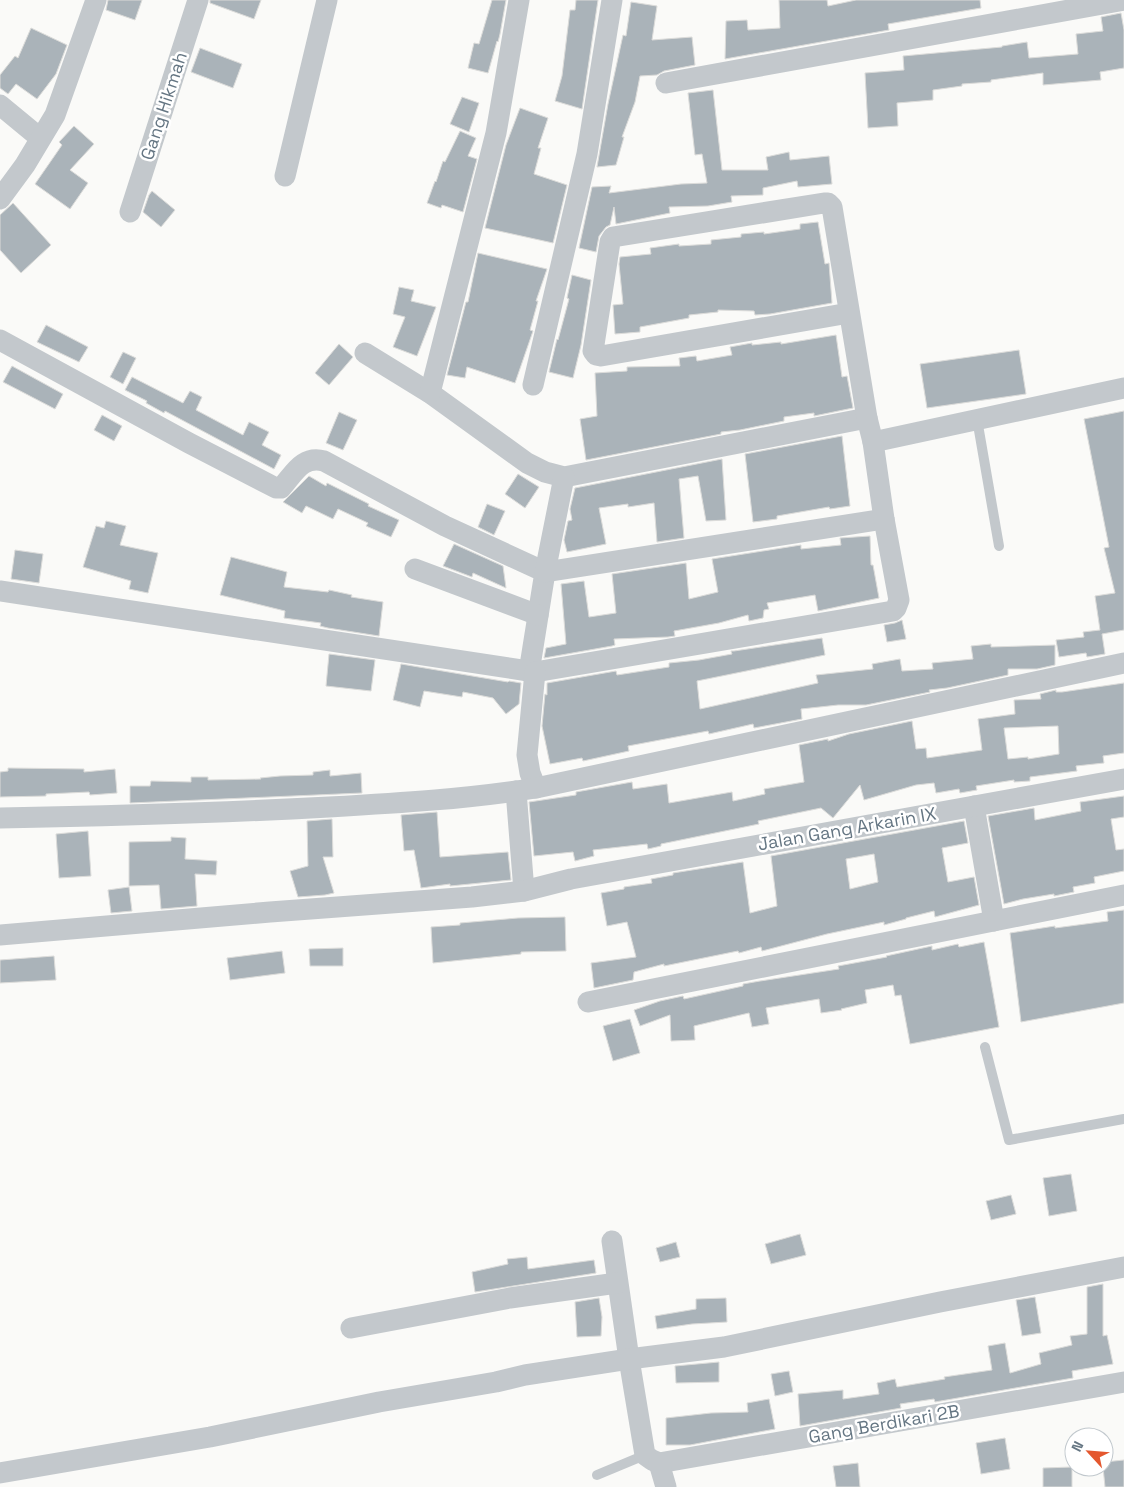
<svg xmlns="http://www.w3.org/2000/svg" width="1124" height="1487" viewBox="0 0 1124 1487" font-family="'Space Grotesk',sans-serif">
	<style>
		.building { fill: #aab3b9; stroke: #dcdcda; fill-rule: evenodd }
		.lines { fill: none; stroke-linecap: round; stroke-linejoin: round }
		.service { stroke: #c3c8cc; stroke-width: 10 }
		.minor { stroke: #c3c8cc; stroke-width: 21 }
		.labels { text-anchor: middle; stroke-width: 5; stroke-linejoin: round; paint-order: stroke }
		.street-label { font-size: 18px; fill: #657683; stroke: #fff }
	</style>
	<rect width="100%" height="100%" fill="#fafaf8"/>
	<g class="building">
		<path d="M108,0H142L135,20L106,10Z"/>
		<path d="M210,0H261L254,19L210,3Z"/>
		<path d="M492,0H506L500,34L498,42L497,41L488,73L468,68L474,43L479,44Z"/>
		<path d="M576,0H598L582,109L555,101L562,76L570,10H575Z"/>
		<path d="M779,0H827L828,6L856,0H980L981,8L888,24L889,30L725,59L726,21L747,20L748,30L780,28Z"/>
		<path d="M631,2L657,6L652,40L692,37L695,65L664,71L657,75L640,76L635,102L622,137H624L616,165L597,167L608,104L623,35L626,36Z"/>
		<path d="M1121,13L1124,30V68L1100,72L1101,80L1043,85V73L991,80V82L962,84V86L933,90V100L897,103L898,126L868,128L865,73L904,70L903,56L1002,47V46L1027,42L1029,58L1078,54L1076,34L1103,31L1101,17Z"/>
		<path d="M31,28L67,45L56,74L37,99L16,84L8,94L0,88V75L15,56L18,58Z"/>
		<path d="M200,48L242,64L233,88L191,72Z"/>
		<path d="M713,90L722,170H768L766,157L789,152L790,160L829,156L832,184L798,187L797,181L763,188V195L731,196L732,202L708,206L669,207L670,213L616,224L614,207L610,225L606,227L599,236L596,252L579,248L592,187L611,186L609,193L681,184L707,183L702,154L695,155L688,93Z"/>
		<path d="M462,97L479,103L469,132L450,124Z"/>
		<path d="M520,108L548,118L538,148H541L534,174L567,185L553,243L485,228L506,145Z"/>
		<path d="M74,126L94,144L70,170L88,183L70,209L35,184L62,145L59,142Z"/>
		<path d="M460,131L476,138L468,156L477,159L463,212L442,205L441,208L427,203L435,181L436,182L443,161L445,162Z"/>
		<path d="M152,191L175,210L161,227L143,212L149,195Z"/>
		<path d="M13,203L51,245L21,273L0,250V215Z"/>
		<path d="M818,222L825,264L829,263L832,303L770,314L755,315L754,311L718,310V312L689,315V318L640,327V332L615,334L613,305L623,304L619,264L620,257L651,254L650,248L679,244V246L711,244V240L741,237V234L764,232V234L800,229V224Z"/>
		<path d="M478,253L547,269L536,301H538L530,330L533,331L515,383L467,367L465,378L447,375L466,302H468Z"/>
		<path d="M572,275L591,280L581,345L573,378L549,372L557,339L558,340L569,299L567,298Z"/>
		<path d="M399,287L414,290L411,301L436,307L417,356L393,347L405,317L393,314Z"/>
		<path d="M46,325L88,347L79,362L37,342Z"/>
		<path d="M836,335L842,377L847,376L853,408L814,416V413L784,417V421L740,430L721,432V434L586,460L580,419L597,416L595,373L627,371V367L680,366L679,358L696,356L697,361L732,355L730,347L752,343V345L781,342V344Z"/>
		<path d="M339,344L353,357L329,385L315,373Z"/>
		<path d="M1019,350L1026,394L927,408L920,364Z"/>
		<path d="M123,352L136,358L123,384L110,377Z"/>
		<path d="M12,366L63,394L55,409L3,382Z"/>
		<path d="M132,377L183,403L190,391L202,397L196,410L243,435L249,422L269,432L262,445L281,455L274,469L165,411L164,413L146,403L147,401L125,390Z"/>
		<path d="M1124,411V630L1102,634L1105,654L1087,657L1086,653L1059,657L1056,640L1084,637L1083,632L1100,630L1095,596L1115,593L1104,548L1109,547L1084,419Z"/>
		<path d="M339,412L357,420L343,450L326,443Z"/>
		<path d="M102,415L122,426L114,441L94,430Z"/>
		<path d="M842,436L850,506L830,509L829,507L777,516V519L753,522L745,454Z"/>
		<path d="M722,459L726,520L706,521L698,476L679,479L684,538L657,542L654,503L628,507V504L599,508L606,544L567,552L564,540L568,521L572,520L570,509L575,488Z"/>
		<path d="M518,474L539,487L525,508L505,494Z"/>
		<path d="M309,476L326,486L327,483L369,504L368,506L399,520L391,537L366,526L368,523L338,509L333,519L306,506L302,513L283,502Z"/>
		<path d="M487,504L505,511L494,535L478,527Z"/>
		<path d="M106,521L126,526L120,545L158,553L148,593L129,589L131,581L83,567L96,526L104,528Z"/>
		<path d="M870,536L871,565H873L879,598L818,611L815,595L767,603L769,609L764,610L763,618L749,621L748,615L719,623L674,631L675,636L668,637L614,639L615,645L612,646L544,658L546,648L566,644L561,584L584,581L589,617L616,613L612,574L686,563L689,599L718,592L712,559L801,545V549L841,545L840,538Z"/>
		<path d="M454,544L503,566L506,588L473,573L472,577L443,566Z"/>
		<path d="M15,550L43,554L39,583L11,579Z"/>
		<path d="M231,557L287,572L284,587L328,592L329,590L352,595L351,597L383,602L379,636L328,628L320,626L321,623L284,618L285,611L220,595Z"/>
		<path d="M902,620L906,639L887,642L884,625L895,623Z"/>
		<path d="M822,638L825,655L697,681L700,709L818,683L816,675L873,669L872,664L900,659L902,671L933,669L932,663L973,659L971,646L991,644V647L1055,645V665L1037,669H1008V675L947,688L929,690L930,692L866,705H838L801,709L802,719L754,728L753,724L709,734L708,731L628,746L629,751L583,761L582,758L550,764L542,726L545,694L547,695V683L616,671L617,675L669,667V663L699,660L732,654L731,651H734Z"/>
		<path d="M329,654L375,660L371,691L326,686Z"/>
		<path d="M401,664L508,682L509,681L521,683L519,704L506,714L493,698L463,692L462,697L424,691L420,707L393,700Z"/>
		<path d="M1124,683V753L1103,756L1104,763L1076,766L1077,771L1030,777V781L1014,782V780L976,786L977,790L960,793L959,789L936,793L934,783L916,785L864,800L860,785L833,818L821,808L758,821L759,824L661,844V846L648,849L647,844L593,850L594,856L575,861L573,852L534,856L529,802L576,795V792L632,782L633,789L667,784L669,803L732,792L733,801L765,794L764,789L804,782L799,745L828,739V741L849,734L912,721L916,749L926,748L927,758L982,750L978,719L1015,714L1014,700L1041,699L1040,694L1056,690V692H1062ZM1058,726L1059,754L1028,759V757L1008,759L1004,728Z"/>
		<path d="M8,768L84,769V772L115,769L117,793L90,795L89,792L46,794V796L0,797V772L8,771Z"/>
		<path d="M330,770V776L361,773L362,793L130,803V786H150L151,781L191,782V777H208V780L261,779L260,778L280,776L313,775V772Z"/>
		<path d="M1124,796V817L1111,819L1116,850L1124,849V871L1094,877L1095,883L1073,887L1074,892L1054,896V894L1023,899L1004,904L988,816L1034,808L1035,820L1081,811L1080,802Z"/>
		<path d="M437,812L440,857L508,852L511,880L450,886V884L421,888L414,850L404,851L401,815Z"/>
		<path d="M332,819L333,857H323L334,893L325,895L298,897L290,871L308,866L307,821Z"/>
		<path d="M964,821L968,843L942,848L948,882L974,877L979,905L935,917L934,911L906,918V919L884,925V922L827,934L762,951L761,947L739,953L738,951L664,966V964L634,972L633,980L594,988L591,963L636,957L627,922L607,926L601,893L624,889V887L652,883L651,879L673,875V873L743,862L750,913L777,906L771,856ZM874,854L878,882L850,889L846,859Z"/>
		<path d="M88,831L91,876L59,878L56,834Z"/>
		<path d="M171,837L186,838L185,859L217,861L216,875L195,874L197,906L161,909L159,885L129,886V842L171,841Z"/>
		<path d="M129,887L132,911L111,913L108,890Z"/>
		<path d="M1124,910V1003L1021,1022L1010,933L1055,926V928L1108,921L1107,912Z"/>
		<path d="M565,917L566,951L521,952V954L433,963L431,927L460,925V923L518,918Z"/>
		<path d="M984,942L999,1027L910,1044L901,995L895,996L893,985L865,990L867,1003L841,1009L842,1010L821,1013L819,999L766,1008L769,1024L752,1027L749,1013L694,1026L695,1040L671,1041L670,1015L640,1026L634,1010L660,1001L683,996L684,999L743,986V984L760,981L839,969L838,966L887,957L886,956L932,946V950L958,944L959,947Z"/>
		<path d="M343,948V966H310L309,949Z"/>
		<path d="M282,951L285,973L230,980L227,958Z"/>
		<path d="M54,956L56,980L0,983V960Z"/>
		<path d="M630,1019L640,1053L613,1061L603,1026Z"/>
		<path d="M1071,1174L1077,1211L1049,1216L1043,1178Z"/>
		<path d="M1011,1195L1016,1214L991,1220L986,1201Z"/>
		<path d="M800,1234L806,1255L771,1264L765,1244Z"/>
		<path d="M676,1242L680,1257L660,1262L656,1248Z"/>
		<path d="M527,1257L528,1269L594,1260L596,1273L475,1292L472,1272L508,1264L507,1259Z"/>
		<path d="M1103,1284V1336L1107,1335L1113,1364L1072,1371L1073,1378L935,1402L934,1399L900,1404L901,1408L800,1426L798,1394L843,1390V1399L879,1394L877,1383L895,1379L897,1387L945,1379L944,1377L992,1370L988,1346L1005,1343L1010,1373L1041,1364L1039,1353L1072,1345L1070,1336L1087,1334V1287Z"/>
		<path d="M1035,1297L1041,1333L1022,1336L1016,1300Z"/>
		<path d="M599,1298L602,1317L601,1336L577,1337L575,1302Z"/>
		<path d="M726,1298L727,1322L692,1324L657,1329L655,1316L696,1309V1299Z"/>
		<path d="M719,1362V1382L676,1383L675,1366Z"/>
		<path d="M789,1371L793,1392L775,1396L771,1374Z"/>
		<path d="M769,1399L775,1429L690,1445H666V1418L711,1413L748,1412L747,1403Z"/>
		<path d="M1005,1438L1010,1469L981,1474L976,1443Z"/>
		<path d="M1124,1460V1487H1105L1103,1467L1104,1462Z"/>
		<path d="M858,1463L860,1487H836L833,1466Z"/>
		<path d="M1072,1467V1487H1043V1468Z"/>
	</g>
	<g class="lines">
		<g class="service">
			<path d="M977,419L999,546"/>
			<path d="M985,1047L1009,1140L1124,1119"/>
			<path d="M597,1475L645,1455"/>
		</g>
		<g class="minor">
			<path d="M666,83L1124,0"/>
			<path d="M0,105L40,138"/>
			<path d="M285,176L327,0"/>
			<path d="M0,199L25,165L55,115L96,0"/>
			<path d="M130,212L198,0"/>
			<path d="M0,340L189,443L276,488H281C294,474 302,455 324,461L445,526L545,572L529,672"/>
			<path d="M365,353L430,393L527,463L545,472L564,477L867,418"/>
			<path d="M533,385L587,154L612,0"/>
			<path d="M430,393L496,133L519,0"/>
			<path d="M873,442L1124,388"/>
			<path d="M564,477L545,572L884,519"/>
			<path d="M415,569L538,615"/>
			<path d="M0,591L535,672L893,611L896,608L899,600L884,519L873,442L867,418L832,207L828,203H824L613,237L610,242L593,351L596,355L601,356L849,313"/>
			<path d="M535,672L527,755L530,773L536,788"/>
			<path d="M516,791L524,891"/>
			<path d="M974,806L994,921"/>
			<path d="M0,818C110,816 219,813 329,807C399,803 466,799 536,788L1124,663"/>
			<path d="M0,935L270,912L472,897L524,891L571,879L1124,779"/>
			<path d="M588,1002L1124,895"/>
			<path d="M612,1241L629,1359L645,1455L652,1460L659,1463L1124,1382"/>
			<path d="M351,1328L510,1298L617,1283"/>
			<path d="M659,1463L666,1487"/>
			<path d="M0,1473L210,1437L379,1402L496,1382L525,1375L629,1359L724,1347L940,1302L1124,1267"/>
		</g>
	</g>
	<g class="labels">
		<g class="street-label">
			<text transform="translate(164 106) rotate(-72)" y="6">Gang Hikmah</text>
			<text transform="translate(847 829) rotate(-10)" y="6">Jalan Gang Arkarin IX</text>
			<text transform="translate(884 1424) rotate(-10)" y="6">Gang Berdikari 2B</text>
		</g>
	</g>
	<g transform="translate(1089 1452) rotate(296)"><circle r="24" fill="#ffffff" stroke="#c1c8cd"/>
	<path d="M0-4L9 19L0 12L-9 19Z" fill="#e4572e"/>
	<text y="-8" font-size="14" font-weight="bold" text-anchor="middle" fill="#657683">N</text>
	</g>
</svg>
